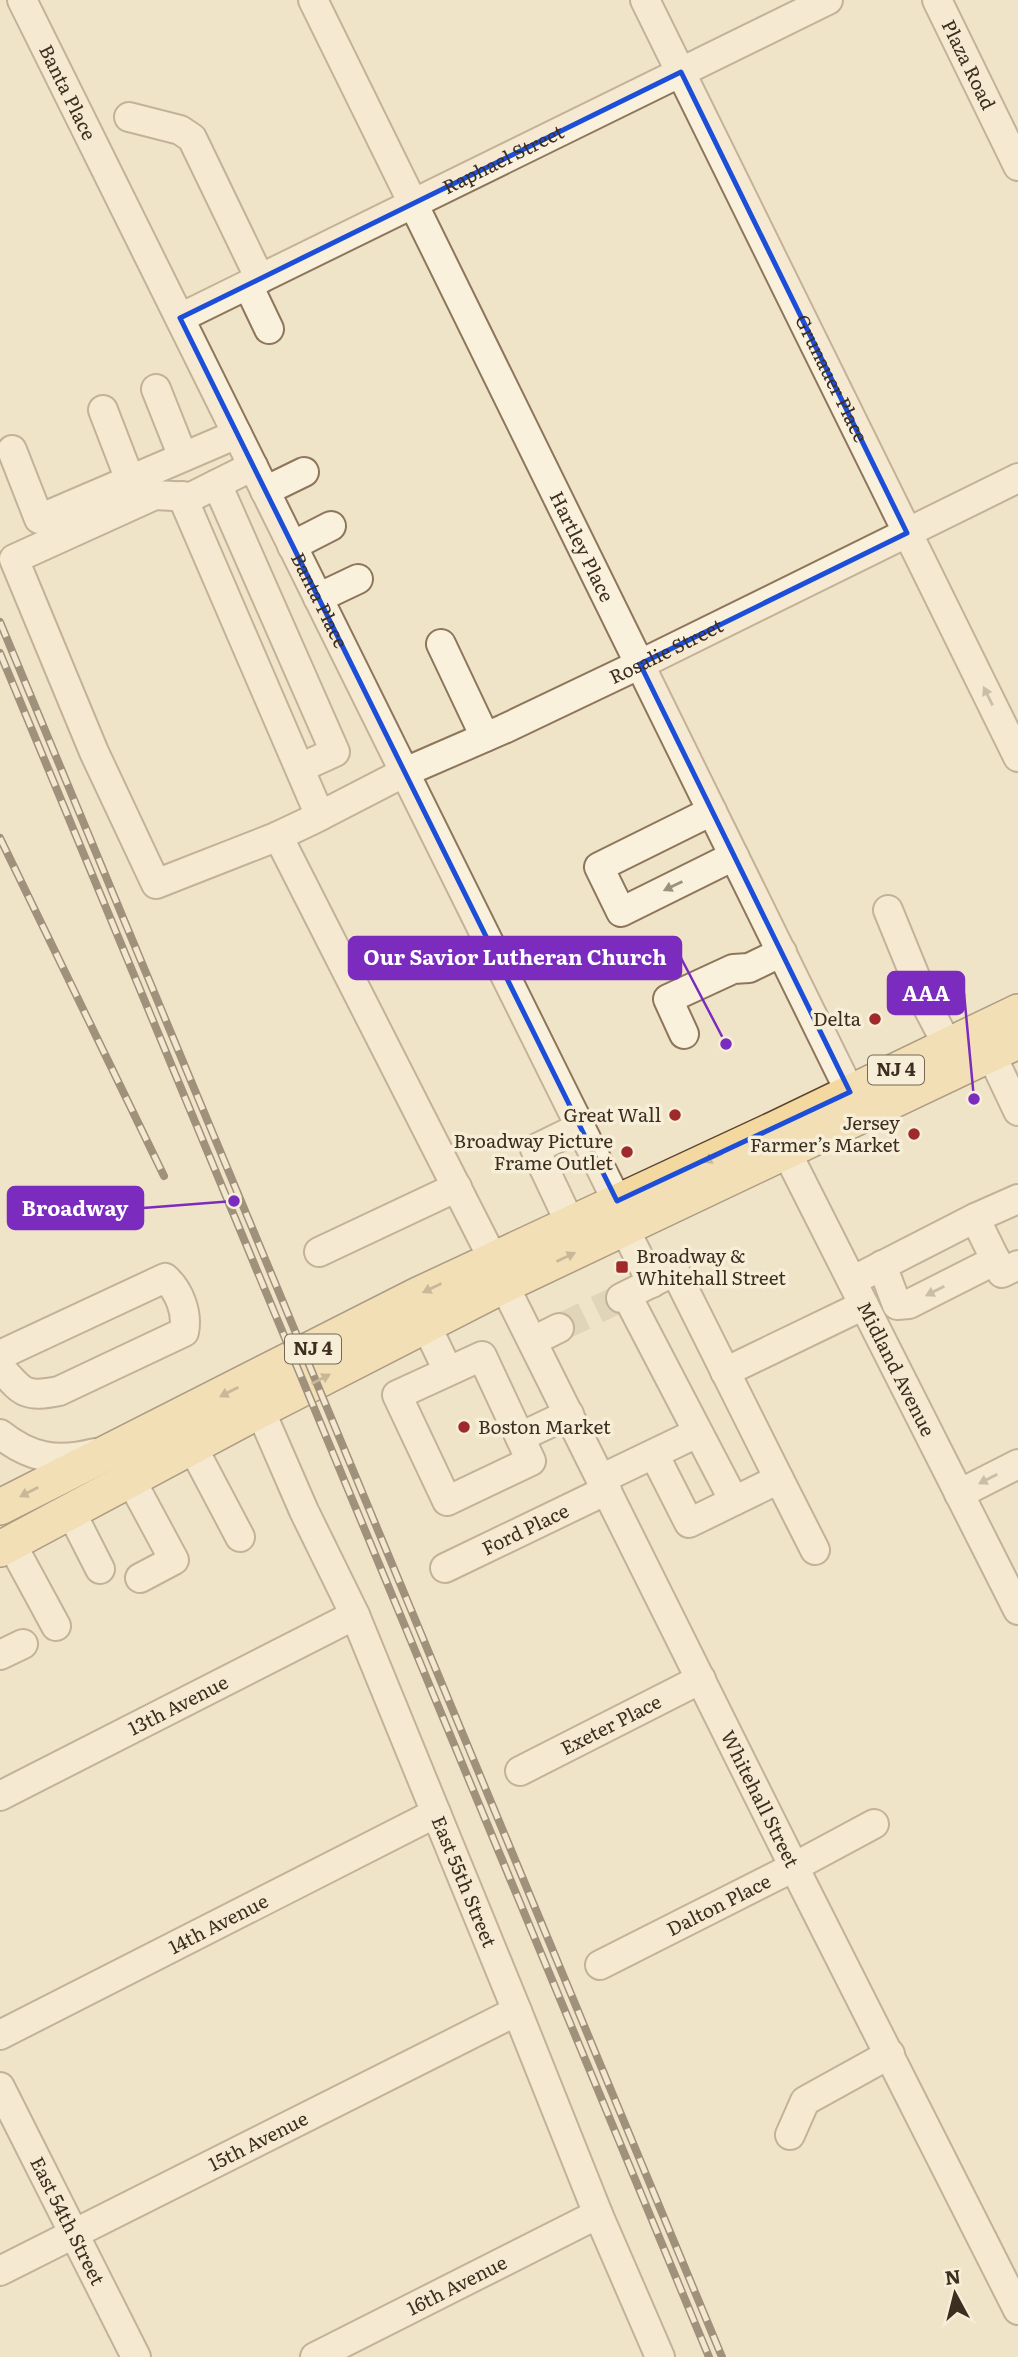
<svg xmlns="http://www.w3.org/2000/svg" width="1018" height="2357" viewBox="0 0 1018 2357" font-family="Literata,serif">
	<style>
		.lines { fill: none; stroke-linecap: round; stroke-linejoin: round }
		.minor-tunnel { stroke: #ccc0a6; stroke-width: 28; stroke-dasharray: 28 14; stroke-linecap: butt }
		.minor-casing { stroke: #8d765c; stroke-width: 32 }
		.major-casing { stroke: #5b4430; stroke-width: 38 }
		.minor { stroke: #faf1dc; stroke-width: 28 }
		.major { stroke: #f3d9a0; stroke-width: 35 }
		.rail-casing { stroke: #3d2e20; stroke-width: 8 }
		.rail { stroke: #f7eed8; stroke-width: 5; stroke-dasharray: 16; stroke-linecap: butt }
		.oneway { fill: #9c907e }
		.oneway2 { fill: #988460 }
		.marked { fill: none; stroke: #1d4ed8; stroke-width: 5; stroke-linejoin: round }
		.poi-dot { fill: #9e2a2b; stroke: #f7eed8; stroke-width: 2.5 }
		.labels { text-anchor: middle; stroke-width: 7; stroke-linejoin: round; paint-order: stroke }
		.shield { fill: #f7eed8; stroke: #756857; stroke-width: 2 }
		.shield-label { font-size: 18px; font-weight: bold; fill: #3d2e20 }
		.street-label { font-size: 19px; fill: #3d2e20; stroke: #f7eed8 }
		.poi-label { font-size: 19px; fill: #3d2e20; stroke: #f7eed8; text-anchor: end }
		.leader { fill: none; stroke: #7b2cbf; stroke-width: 2.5 }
		.callout-dot { fill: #7b2cbf; stroke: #f7eed8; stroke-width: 2.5 }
		.callout { fill: #7b2cbf; stroke: #7b2cbf; stroke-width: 2.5 }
		.callout-label { font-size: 21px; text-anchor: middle; font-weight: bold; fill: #fff }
	</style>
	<rect width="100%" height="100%" fill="#f0e4c8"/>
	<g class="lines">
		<path class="minor-tunnel" d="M559,1328L621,1298"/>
		<defs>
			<g id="minor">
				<path id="s1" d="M22,0L617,1201"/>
				<path id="s2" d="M313,0L850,1092"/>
				<path id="s3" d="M645,0L1018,757"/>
				<path id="s4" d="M937,0L1018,166"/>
				<path d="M129,117L180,130L192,138L260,279"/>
				<path d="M248,285L269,329"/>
				<path id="s5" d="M180,318L828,0"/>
				<path d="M156,389L183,457"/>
				<path d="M103,410L130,480"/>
				<path d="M12,450L39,519L237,434"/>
				<path id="s6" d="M253,466L191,497L155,495L14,559L94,752L156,884L276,837L312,820L405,772L504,729L655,657L1018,478"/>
				<path d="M217,484L335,752L300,768"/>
				<path d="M265,491L304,472"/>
				<path d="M182,496L320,816"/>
				<path d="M292,546L331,526"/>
				<path d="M318,598L358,579"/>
				<path d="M441,644L485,737"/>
				<path d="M712,811L599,867L621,912L734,856"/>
				<path d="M278,836L493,1259"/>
				<path d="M888,910L928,1008L948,1046"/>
				<path d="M684,1034L668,999L733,969L749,968L782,952"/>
				<path d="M991,1054L1018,1111"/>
				<path id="s7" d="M778,1135L1018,1610"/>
				<path d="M975,1218L1002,1273L1018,1265"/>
				<path d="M570,1223L535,1149L580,1127"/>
				<path d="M625,1230L652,1283"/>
				<path d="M319,1252L457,1187"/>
				<path d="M882,1265L897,1305L909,1304L996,1260"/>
				<path d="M852,1281L975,1218L1018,1199"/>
				<path id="s8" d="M504,1285L794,1867L1018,2310"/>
				<path d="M621,1298L675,1271L779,1479L734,1501L627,1296"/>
				<path d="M426,1325L448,1371"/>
				<path d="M533,1341L559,1328"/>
				<path d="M0,1355L165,1278C179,1290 188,1313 184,1332L59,1391C24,1398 22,1392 0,1367"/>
				<path d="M482,1356L531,1461L447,1501L397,1395Z"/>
				<path d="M725,1372L864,1305"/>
				<path id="s9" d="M260,1410L304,1511L355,1615L517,2011L598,2214L660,2357"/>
				<path d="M0,1434C30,1458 57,1463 95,1453"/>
				<path d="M520,1437L569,1414"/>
				<path d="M192,1446L240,1537"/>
				<path d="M654,1454L689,1523L734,1501"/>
				<path d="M601,1479L697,1433"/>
				<path d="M779,1479L815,1550"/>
				<path d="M131,1480L174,1560L140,1578"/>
				<path d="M959,1494L1018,1464"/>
				<path d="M71,1512L100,1569"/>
				<path d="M11,1543L56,1626"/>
				<path id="s10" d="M445,1568L607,1490"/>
				<path d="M0,1655L23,1644"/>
				<path id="s11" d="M520,1771L701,1679"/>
				<path id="s12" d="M0,1796L355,1615"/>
				<path id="s13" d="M600,1965L794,1867L874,1824"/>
				<path id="s14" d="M0,2035L436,1813"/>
				<path id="s15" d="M0,2087L136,2357"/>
				<path d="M790,2135L805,2101L890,2054"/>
				<path id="s16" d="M0,2271L517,2011"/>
				<path id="s17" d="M315,2357L598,2214"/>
			</g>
			<g id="major">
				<path d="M0,1507L418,1295L775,1129L1018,1012"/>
				<path d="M0,1549L260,1410L504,1285L1018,1041"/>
			</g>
		</defs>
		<use href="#minor" class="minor-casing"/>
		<use href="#major" class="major-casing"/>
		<use href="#minor" class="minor"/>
		<use href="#major" class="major"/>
		<defs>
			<g id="rail">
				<path d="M0,622L722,2357"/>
				<path d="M0,653L709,2357"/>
				<path d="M0,838L164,1176"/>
			</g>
		</defs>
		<use href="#rail" class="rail-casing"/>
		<use href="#rail" class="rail"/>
	</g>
	<defs><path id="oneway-solid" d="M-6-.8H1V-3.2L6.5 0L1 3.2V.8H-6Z" transform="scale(1.75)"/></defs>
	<g class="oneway">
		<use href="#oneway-solid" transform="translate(988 696) rotate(-116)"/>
		<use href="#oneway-solid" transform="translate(673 886) rotate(154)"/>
		<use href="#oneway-solid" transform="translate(935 1291) rotate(153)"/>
		<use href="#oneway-solid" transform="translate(988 1479) rotate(153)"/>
	</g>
	<g class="oneway2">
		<use href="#oneway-solid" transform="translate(713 1158) rotate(155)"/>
		<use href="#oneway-solid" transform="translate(566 1257) rotate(-25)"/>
		<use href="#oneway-solid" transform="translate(432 1288) rotate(154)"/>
		<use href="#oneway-solid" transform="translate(321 1379) rotate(-27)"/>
		<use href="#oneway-solid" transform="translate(229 1392) rotate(153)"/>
		<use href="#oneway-solid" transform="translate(29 1492) rotate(153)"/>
	</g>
	<path d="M0 0H1018V2357H0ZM681,72L907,533L640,664L850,1092L617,1201L180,318Z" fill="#f0e4c8" fill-opacity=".55" fill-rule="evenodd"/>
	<path class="marked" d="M681,72L907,533L640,664L850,1092L617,1201L180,318Z"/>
	<g class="poi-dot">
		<circle cx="875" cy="1019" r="7"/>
		<circle cx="675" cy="1115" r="7"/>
		<circle cx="914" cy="1134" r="7"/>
		<circle cx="627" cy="1152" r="7"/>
		<rect x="615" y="1260" width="14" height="14" rx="3.5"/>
		<circle cx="464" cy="1427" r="7"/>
	</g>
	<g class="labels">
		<g class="shield">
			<rect x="868" y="1055.5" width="56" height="29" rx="5"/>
			<rect x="285" y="1334.5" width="56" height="29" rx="5"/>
		</g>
		<g class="shield-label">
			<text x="896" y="1076">NJ 4</text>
			<text x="313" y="1355">NJ 4</text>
		</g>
		<g class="street-label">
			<text dy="7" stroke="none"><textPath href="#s4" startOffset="72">Plaza Road</textPath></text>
			<text dy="7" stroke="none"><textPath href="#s1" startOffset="103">Banta Place</textPath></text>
			<text dy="7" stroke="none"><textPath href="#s5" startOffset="360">Raphael Street</textPath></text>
			<text dy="7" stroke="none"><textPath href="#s3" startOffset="422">Grunauer Place</textPath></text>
			<text dy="7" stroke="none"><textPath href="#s2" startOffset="609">Hartley Place</textPath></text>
			<text dy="7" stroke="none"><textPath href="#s1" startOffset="670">Banta Place</textPath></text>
			<text dy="7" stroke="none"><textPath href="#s6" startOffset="1176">Rosalie Street</textPath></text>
			<text dy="7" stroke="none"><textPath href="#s7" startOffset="262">Midland Avenue</textPath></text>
			<text dy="7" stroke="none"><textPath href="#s10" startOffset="89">Ford Place</textPath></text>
			<text dy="7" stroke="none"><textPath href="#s12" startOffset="200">13th Avenue</textPath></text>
			<text dy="7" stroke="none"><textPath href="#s11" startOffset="102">Exeter Place</textPath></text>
			<text dy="7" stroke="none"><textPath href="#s8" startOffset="574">Whitehall Street</textPath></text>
			<text dy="7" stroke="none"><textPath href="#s9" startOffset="514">East 55th Street</textPath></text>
			<text dy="7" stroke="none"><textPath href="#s13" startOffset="133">Dalton Place</textPath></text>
			<text dy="7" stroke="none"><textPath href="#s14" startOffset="245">14th Avenue</textPath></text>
			<text dy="7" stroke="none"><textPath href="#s16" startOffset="289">15th Avenue</textPath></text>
			<text dy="7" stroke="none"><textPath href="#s15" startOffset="150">East 54th Street</textPath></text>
			<text dy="7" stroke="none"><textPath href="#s17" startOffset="159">16th Avenue</textPath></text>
		</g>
		<g class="poi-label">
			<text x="861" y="1026">Delta</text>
			<text x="661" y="1122">Great Wall</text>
			<text x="900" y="1130">Jersey<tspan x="900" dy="22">Farmer’s Market</tspan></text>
			<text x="613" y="1148">Broadway Picture<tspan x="613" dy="22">Frame Outlet</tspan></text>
			<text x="636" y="1263" text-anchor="start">Broadway &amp;<tspan x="636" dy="22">Whitehall Street</tspan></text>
			<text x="478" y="1434" text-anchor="start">Boston Market</text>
		</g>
	</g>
	<path class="leader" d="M726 1044L681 958M974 1099L964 993M234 1201L143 1208"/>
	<g class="callout-dot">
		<circle cx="726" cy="1044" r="7"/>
		<circle cx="974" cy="1099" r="7"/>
		<circle cx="234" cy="1201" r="7"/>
	</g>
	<g class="callout">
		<rect x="349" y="937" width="332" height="42" rx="7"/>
		<rect x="888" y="972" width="76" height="42" rx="7"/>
		<rect x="8" y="1187" width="135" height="42" rx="7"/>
	</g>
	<g class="callout-label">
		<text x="515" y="965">Our Savior Lutheran Church</text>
		<text x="926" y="1001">AAA</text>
		<text x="75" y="1216">Broadway</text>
	</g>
	<g transform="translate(955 2294) rotate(353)" stroke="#f7eed8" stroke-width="5" paint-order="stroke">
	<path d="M0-5L12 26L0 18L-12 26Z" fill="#3d2e20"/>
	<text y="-10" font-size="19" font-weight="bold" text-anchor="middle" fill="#3d2e20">N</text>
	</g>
</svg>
